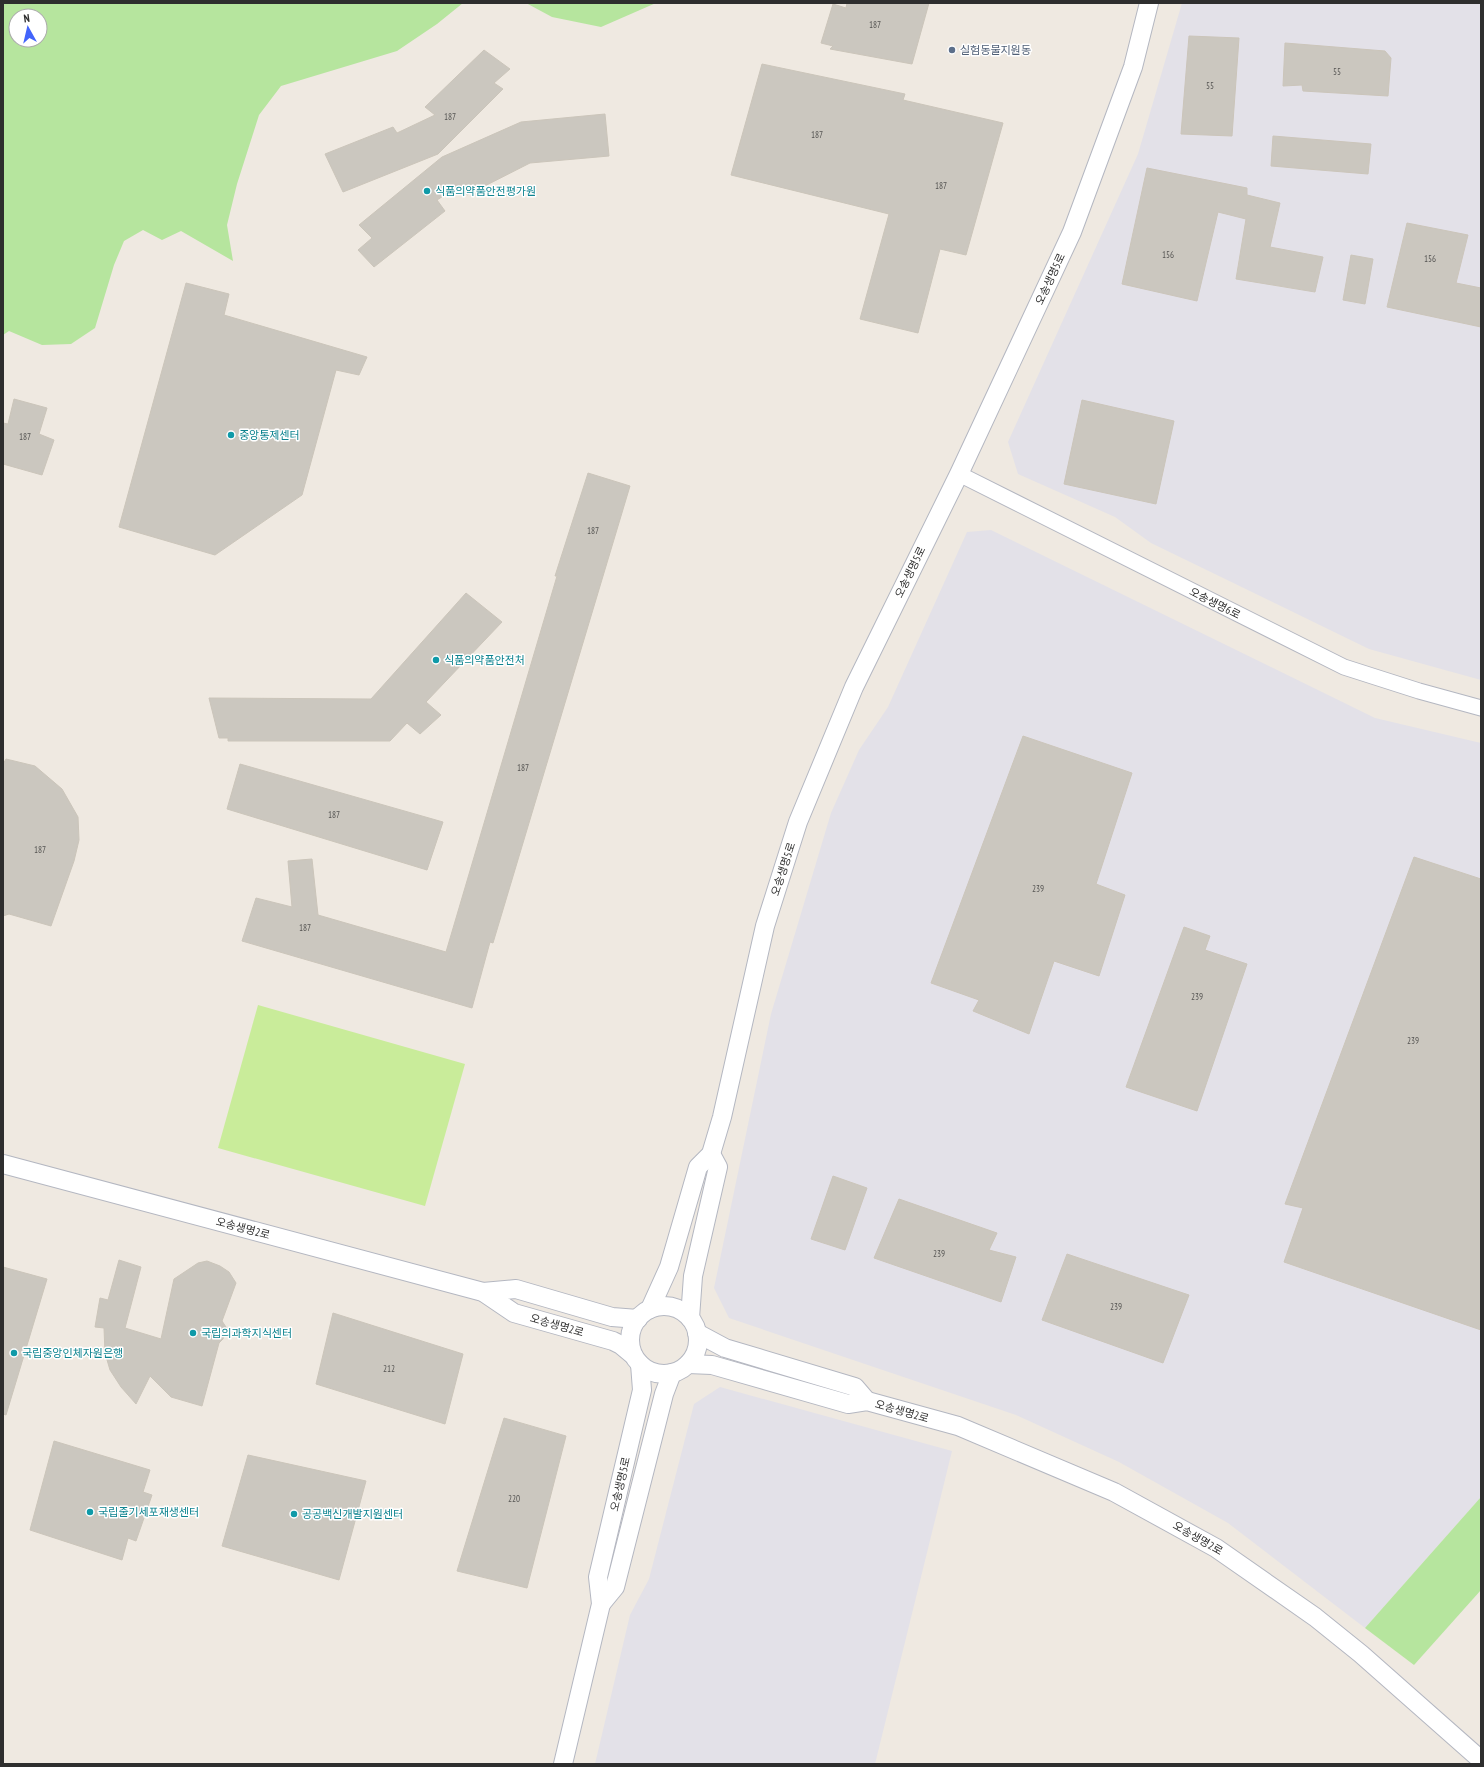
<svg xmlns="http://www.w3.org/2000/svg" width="1484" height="1767" viewBox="0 0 1484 1767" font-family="'PT Sans Narrow','Noto Sans KR',sans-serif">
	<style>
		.industrial { fill: #e3e1e8 }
		.green { fill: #b6e59e; fill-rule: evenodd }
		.pitch { fill: #c9ec9a }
		.building { fill: #cbc7bf; stroke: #cbc5ba }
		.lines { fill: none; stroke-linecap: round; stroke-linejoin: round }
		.minor-casing { stroke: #b4b7c1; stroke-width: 17 }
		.tertiary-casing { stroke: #b4b7c1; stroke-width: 20 }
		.minor { stroke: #fff; stroke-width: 15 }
		.tertiary { stroke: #fff; stroke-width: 18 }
		.service-dot { fill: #5c6f8a; stroke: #fff; stroke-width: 1.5 }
		.culture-dot { fill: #0f9aa8; stroke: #fff; stroke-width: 1.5 }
		.labels { text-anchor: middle; stroke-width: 3; stroke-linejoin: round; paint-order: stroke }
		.number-label { font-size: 9px; fill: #555452 }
		.service-label { font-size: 11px; fill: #4e5e75; stroke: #fff; text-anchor: start }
		.culture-label { font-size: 11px; fill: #0d838f; stroke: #fff; text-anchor: start }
		.street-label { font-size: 11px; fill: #2e2e2e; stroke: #fff }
	</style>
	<rect width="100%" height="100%" fill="#efe9e1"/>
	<g class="industrial">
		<path d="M1182,3H1481V680L1369,649L1151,543L1115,517L1018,474L1008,442L1138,154Z"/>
		<path d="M991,530L1375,718L1481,743V1497L1365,1628L1228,1523L1119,1462L1016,1415L729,1318L714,1288L771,1014L831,813L859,750L888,707L967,532Z"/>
		<path d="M720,1387L952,1451L875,1764H595L630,1615L649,1579L694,1404Z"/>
	</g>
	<g class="green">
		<path d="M3,3H463L437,24L397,51L281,86L259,115L237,184L227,225L233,261L181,231L162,240L143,230L124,241L114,265L95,328L71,344L42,345L9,331L3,335ZM16,16H40V40H16Z"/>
		<path d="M526,3H656L601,27L552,17Z"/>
		<path d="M1481,1497V1590L1414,1665L1365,1628Z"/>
	</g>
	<path class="pitch" d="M258,1005L465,1064L425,1206L218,1148Z"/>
	<g class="building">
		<path d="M847,3H929L912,64L830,49L833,46L821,43L833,4L846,8Z"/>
		<path d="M1189,36L1239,38L1232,136L1181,134Z"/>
		<path d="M1285,43L1385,51L1391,58L1388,96L1303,91L1302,85L1283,86Z"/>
		<path d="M484,50L510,69L494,83L503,89L438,154L343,192L325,154L393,127L397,133L435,115L425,107Z"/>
		<path d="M762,64L905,94L903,100L1003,123L966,255L940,249L918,333L860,319L889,214L731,175Z"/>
		<path d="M605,114L609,156L530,163L467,195L459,186L437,200L445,211L374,267L358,250L372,238L359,225L442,157L521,122Z"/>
		<path d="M1273,136L1371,144L1368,174L1271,166Z"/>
		<path d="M1147,168L1247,188V195L1280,203L1270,247L1323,257L1315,292L1236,279L1246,219L1218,212L1197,301L1122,284Z"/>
		<path d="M1407,223L1468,235L1456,283L1481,288V327L1387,307Z"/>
		<path d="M1351,255L1373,259L1365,304L1343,300Z"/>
		<path d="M186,283L229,294L224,315L367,357L359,375L336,370L302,495L215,555L119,527Z"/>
		<path d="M14,399L47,408L39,434L54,440L42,475L3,464V423L8,424Z"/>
		<path d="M1082,400L1174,421L1156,504L1064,484Z"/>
		<path d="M588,473L630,486L493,943L490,942L472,1008L242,941L256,898L292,907L288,861L312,859L318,915L446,952L557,576H555Z"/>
		<path d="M466,593L502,622L426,702L441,715L420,734L407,723L390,741H228V738H219L209,698L371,699Z"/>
		<path d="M1023,736L1132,773L1096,884L1125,895L1099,976L1054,961L1029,1034L973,1011L979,1000L931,983Z"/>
		<path d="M6,759L35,766L62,789L78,817L79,840L74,861L51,926L9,914L3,916V764Z"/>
		<path d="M240,764L443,822L427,870L227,809Z"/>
		<path d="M1414,857L1481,879V1330L1284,1262L1303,1208L1285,1204Z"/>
		<path d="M1184,927L1210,936L1205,950L1247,964L1197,1111L1126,1087Z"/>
		<path d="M833,1176L867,1188L845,1250L811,1239Z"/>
		<path d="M899,1199L997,1233L989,1250L1016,1257L1001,1302L874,1258Z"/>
		<path d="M1067,1254L1189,1295L1163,1363L1042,1320Z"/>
		<path d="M119,1260L141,1267L125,1328L161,1339L174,1279L198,1263L207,1261L220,1266L229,1272L236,1283L222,1321L226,1327L223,1339L219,1343L202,1406L171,1397L150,1376L136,1404L121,1387L110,1370L105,1353L104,1328L95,1327L100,1298L108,1300Z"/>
		<path d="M3,1267L47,1279L6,1415L3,1414Z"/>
		<path d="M333,1313L463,1354L445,1424L316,1384Z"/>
		<path d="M504,1418L566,1436L527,1588L457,1571Z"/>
		<path d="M54,1441L150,1470L143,1492L152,1495L136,1541L128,1538L122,1560L30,1530Z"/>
		<path d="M248,1455L366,1481L339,1580L222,1546Z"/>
	</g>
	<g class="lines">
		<defs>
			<path id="minor" d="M959,474L1344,667L1419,691L1481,708"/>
			<g id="tertiary">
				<path d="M3,1164L483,1292L514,1313L613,1341L621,1345L633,1355"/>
				<path d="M483,1292L516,1289L612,1317L638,1319"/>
				<circle cx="664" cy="1340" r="34"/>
				<path d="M650,1309L669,1267L698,1167L711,1154L722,1117L765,926L798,822L854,687L959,474L1072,232L1133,67L1149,3"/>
				<path d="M690,1318L693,1276L718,1167L711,1154"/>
				<path d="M697,1333L725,1348L855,1387L867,1401"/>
				<path d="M688,1364L712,1365L848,1404L867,1401L958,1426L1114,1492L1216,1548L1315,1617L1361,1654L1481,1760"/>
				<path d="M601,1604L615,1587L664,1394L672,1373"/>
				<path d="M563,1764L601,1604L598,1577L642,1390L640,1364"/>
			</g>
		</defs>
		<use href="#minor" class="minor-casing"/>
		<use href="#tertiary" class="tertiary-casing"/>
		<use href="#minor" class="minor"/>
		<use href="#tertiary" class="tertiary"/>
	</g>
	<circle class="service-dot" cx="952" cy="50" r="4"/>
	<g class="culture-dot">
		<circle cx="427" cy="191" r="4"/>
		<circle cx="231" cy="435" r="4"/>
		<circle cx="436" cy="660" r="4"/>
		<circle cx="193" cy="1333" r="4"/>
		<circle cx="14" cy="1353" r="4"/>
		<circle cx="90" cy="1512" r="4"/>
		<circle cx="294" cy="1514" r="4"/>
	</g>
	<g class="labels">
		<g class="number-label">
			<text x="875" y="28">187</text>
			<text x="1337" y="75">55</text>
			<text x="1210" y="89">55</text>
			<text x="450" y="120">187</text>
			<text x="817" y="138">187</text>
			<text x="941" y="189">187</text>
			<text x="1168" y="258">156</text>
			<text x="1430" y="262">156</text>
			<text x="25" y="440">187</text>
			<text x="593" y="534">187</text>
			<text x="523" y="771">187</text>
			<text x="334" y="818">187</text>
			<text x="40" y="853">187</text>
			<text x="1038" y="892">239</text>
			<text x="305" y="931">187</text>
			<text x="1197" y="1000">239</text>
			<text x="1413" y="1044">239</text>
			<text x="939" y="1257">239</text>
			<text x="1116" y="1310">239</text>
			<text x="389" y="1372">212</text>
			<text x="514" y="1502">220</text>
		</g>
		<g class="service-label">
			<text x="960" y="54">실험동물지원동</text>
		</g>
		<g class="culture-label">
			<text x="435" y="195">식품의약품안전평가원</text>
			<text x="239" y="439">중앙통제센터</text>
			<text x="444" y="664">식품의약품안전처</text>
			<text x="201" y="1337">국립의과학지식센터</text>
			<text x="22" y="1357">국립중앙인체자원은행</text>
			<text x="98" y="1516">국립줄기세포재생센터</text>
			<text x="302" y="1518">공공백신개발지원센터</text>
		</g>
		<g class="street-label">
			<text transform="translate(1050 279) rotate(-65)" y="4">오송생명5로</text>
			<text transform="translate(910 572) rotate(-64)" y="4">오송생명5로</text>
			<text transform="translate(1215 603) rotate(27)" y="4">오송생명6로</text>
			<text transform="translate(783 869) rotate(-72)" y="4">오송생명5로</text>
			<text transform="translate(243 1228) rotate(15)" y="4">오송생명2로</text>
			<text transform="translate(557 1325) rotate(16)" y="4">오송생명2로</text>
			<text transform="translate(902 1411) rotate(16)" y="4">오송생명2로</text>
			<text transform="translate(620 1484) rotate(-77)" y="4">오송생명5로</text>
			<text transform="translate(1198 1538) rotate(30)" y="4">오송생명2로</text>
		</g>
	</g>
	<rect width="1484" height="1767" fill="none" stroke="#2e2e2e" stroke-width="8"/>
	<g transform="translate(28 28) rotate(352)"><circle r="19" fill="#ffffff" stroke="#ababab"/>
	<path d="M0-3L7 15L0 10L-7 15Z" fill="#4264fb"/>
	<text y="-6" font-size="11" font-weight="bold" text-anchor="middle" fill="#2e2e2e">N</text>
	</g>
</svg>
